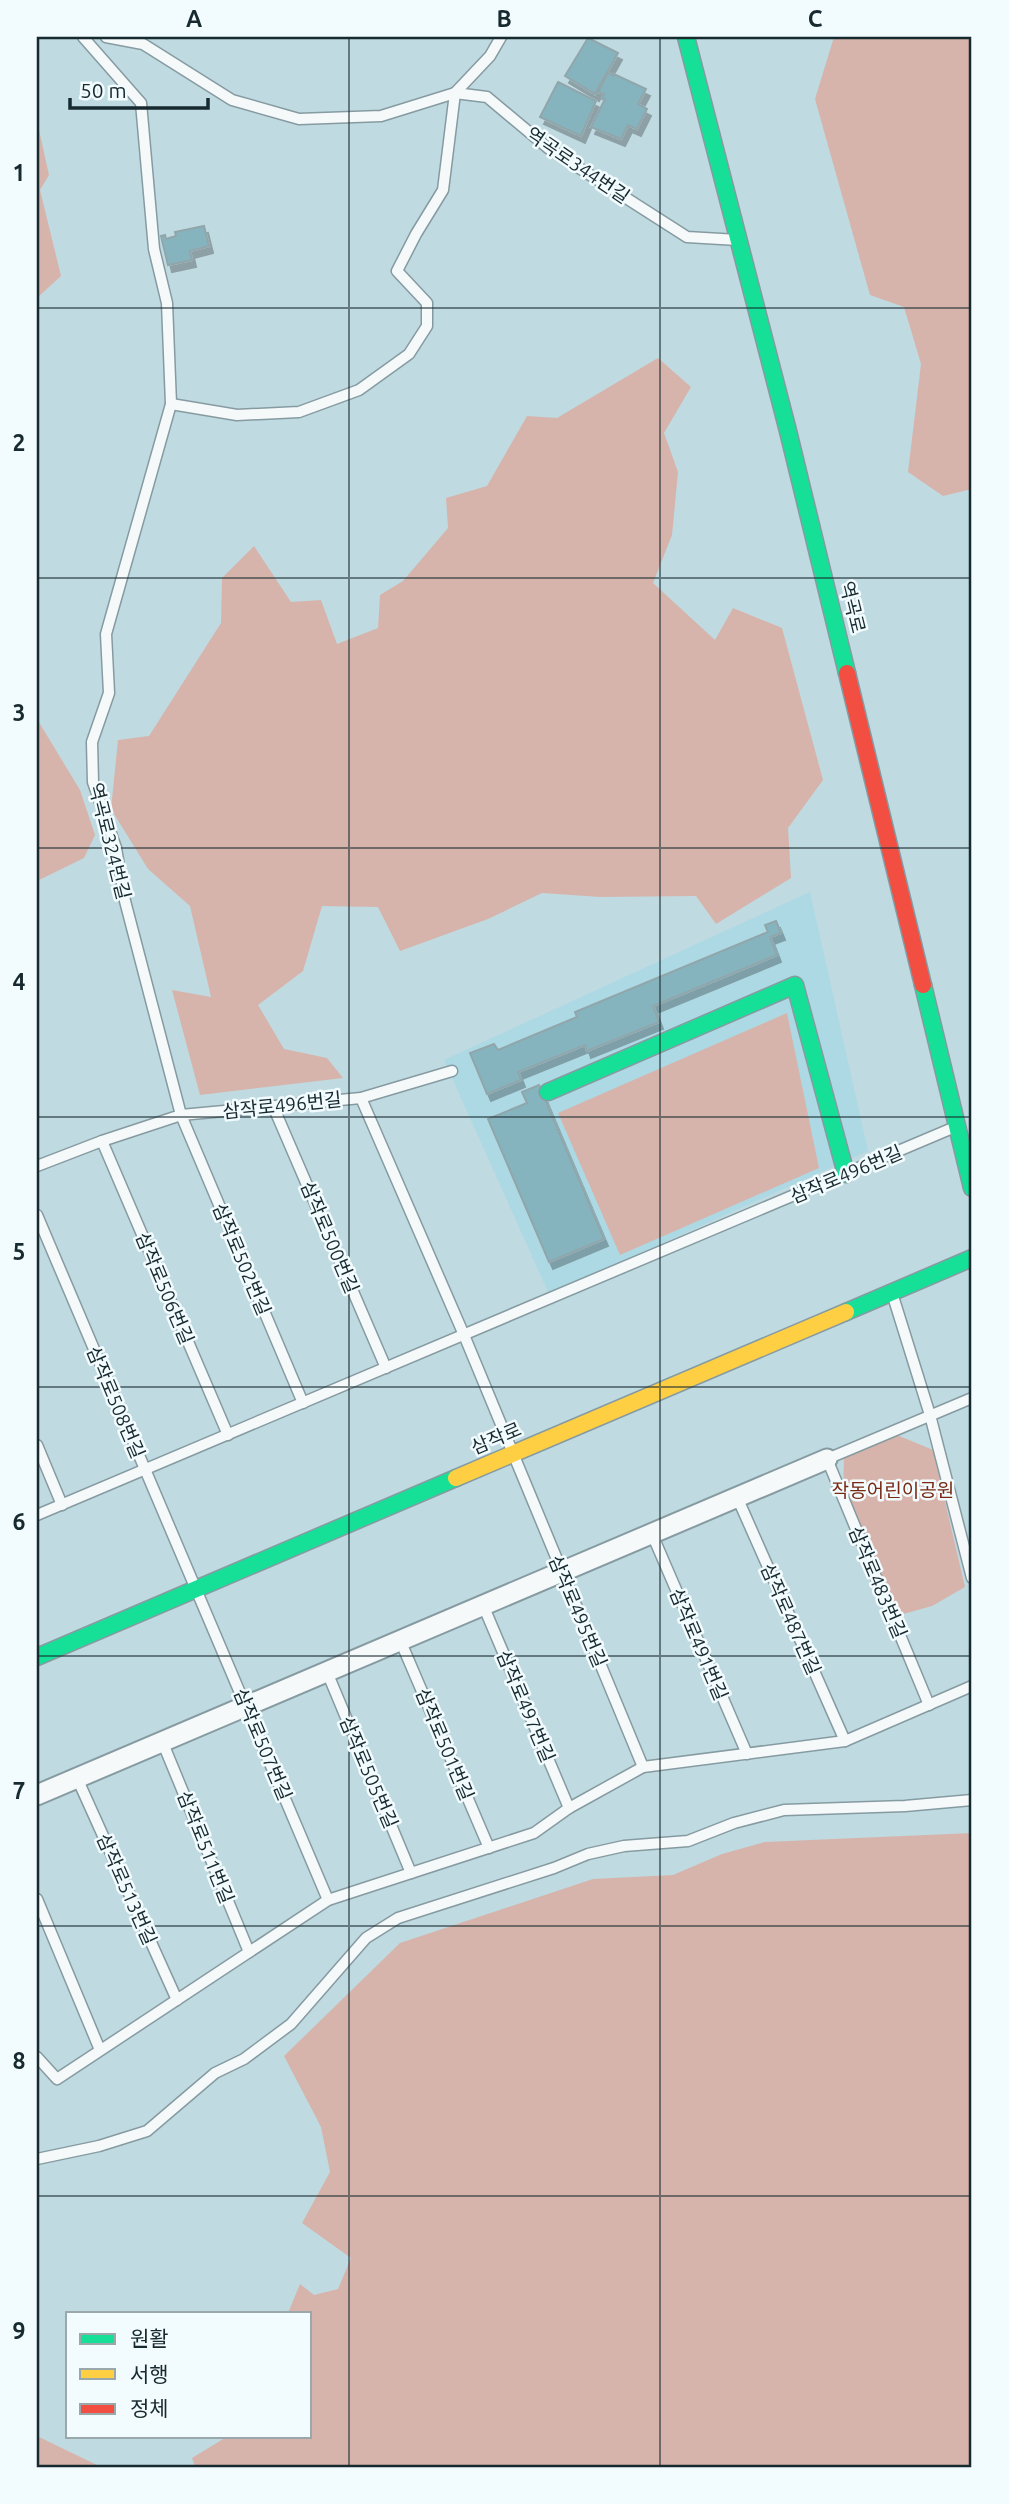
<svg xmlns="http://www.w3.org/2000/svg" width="1009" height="2504" viewBox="0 0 1009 2504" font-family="Ubuntu,'Noto Sans KR',sans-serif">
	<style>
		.built { fill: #acd9e4 }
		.green { fill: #d7b4ab }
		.building { fill: #85b4be; stroke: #91a6ab; stroke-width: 2; filter: url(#shadow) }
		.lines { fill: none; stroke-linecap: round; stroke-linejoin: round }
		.lane-casing { stroke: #869ba1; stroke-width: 13 }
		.street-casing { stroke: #869ba1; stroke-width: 23 }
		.fast-casing { stroke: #869ba1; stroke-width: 19 }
		.slow-casing { stroke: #869ba1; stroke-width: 19 }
		.jam-casing { stroke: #869ba1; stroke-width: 19 }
		.lane { stroke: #f5f9fa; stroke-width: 10 }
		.street { stroke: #f5f9fa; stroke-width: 19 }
		.fast { stroke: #16e098; stroke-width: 16 }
		.slow { stroke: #ffcf43; stroke-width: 16 }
		.jam { stroke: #f24e42; stroke-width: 16 }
		.grid { fill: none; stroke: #172a2f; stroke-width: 2; stroke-opacity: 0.55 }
		.labels { text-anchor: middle; stroke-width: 5; stroke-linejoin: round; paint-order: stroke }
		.street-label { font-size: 19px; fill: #172a2f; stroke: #f2fbfe }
		.park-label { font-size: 19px; fill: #792912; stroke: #f2fbfe }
		.neatline { fill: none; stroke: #172a2f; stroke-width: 2.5 }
		.grid-label { font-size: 23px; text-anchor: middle; font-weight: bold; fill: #172a2f }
	</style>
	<defs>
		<filter id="shadow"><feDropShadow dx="4" dy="7" stdDeviation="0" flood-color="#0004"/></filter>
	</defs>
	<rect width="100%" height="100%" fill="#bfdae1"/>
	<path class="built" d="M810,892L868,1151L549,1294L444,1060Z"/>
	<g class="green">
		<path d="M834,37H972V489L943,496L908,472L921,364L904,307L870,295L815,99Z"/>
		<path d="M37,121L49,175L40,190L61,276L37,298Z"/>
		<path d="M658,358L691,387L664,433L678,472L672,535L653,583L715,640L733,608L782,628L823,780L788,828L791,878L716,924L696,896L600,897L542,893L488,919L400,951L378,907L322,906L303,971L258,1005L284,1049L327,1058L343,1078L200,1095L172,990L211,997L190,906L148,869L111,809L118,740L149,736L221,623L222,578L254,546L291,602L321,600L337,644L378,628L380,595L403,581L448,528L446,498L487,486L527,416L557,418Z"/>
		<path d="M37,719L80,790L95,835L84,858L37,881Z"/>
		<path d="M787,1013L819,1168L620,1255L558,1113Z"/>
		<path d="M897,1435L933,1450L965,1587L932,1606L896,1616L843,1492L844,1458Z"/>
		<path d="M972,1833V2467H195L192,2458L228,2436H310V2313H288L300,2284L314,2295L338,2289L351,2258L302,2223L330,2172L321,2127L284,2056L400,1943L593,1879L673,1875L722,1854L765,1842Z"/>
		<path d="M37,2436L101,2467H37Z"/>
	</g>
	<g class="building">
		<path d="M588,38L618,53L595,94L565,76Z"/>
		<path d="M608,73L613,76L614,74L646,89L638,104L647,109L637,129L628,125L621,139L591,127L605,99L602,98L604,94L598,92Z"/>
		<path d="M558,82L596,101L581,136L540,117Z"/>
		<path d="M204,226L209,246L190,251L192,260L168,265L161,236L165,235L166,239L176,236L175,232Z"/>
		<path d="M776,921L781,933L770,937L777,955L653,1006L659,1022L587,1051L585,1045L518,1072L521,1080L487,1094L470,1053L494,1044L498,1050L577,1017L575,1012L768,932L765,925Z"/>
		<path d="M539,1085L604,1239L549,1262L488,1119L527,1103L522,1092Z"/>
	</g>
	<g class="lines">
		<defs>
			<g id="lane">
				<path d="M83,37L141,103L154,249L167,303L171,404"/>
				<path d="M106,37L143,44L232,100L299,119L381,116L455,93L487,97L548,148L687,237L738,240"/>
				<path d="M361,1098L464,1335L643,1767"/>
				<path d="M273,1106L386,1368"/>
				<path d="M102,1141L228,1435"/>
				<path d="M37,1166L102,1141L181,1115L361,1098L452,1071"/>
				<path d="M37,1215L328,1900"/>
				<path d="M892,1293L930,1415L972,1578"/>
				<path d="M303,1403L181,1115L125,901L116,848L93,782L92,742L109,693L106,634L171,404L237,415L299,412L359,390L409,354L427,326V303L397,271L416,234L443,190L455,93L490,56L501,37"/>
				<path d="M37,1445L62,1505"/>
				<path d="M737,1497L845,1741"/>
				<path d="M37,1515L955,1127"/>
				<path d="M652,1534L747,1754"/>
				<path d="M483,1605L569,1808"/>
				<path d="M400,1640L489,1848"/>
				<path d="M327,1672L411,1873"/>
				<path d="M929,1705L827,1459L972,1398"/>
				<path d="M162,1741L249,1952"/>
				<path d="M77,1778L177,2000"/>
				<path d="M37,1899L100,2050"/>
				<path d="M37,2057L57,2079L328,1900L534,1833L569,1808L643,1767L845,1741L972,1686"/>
				<path d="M37,2159L99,2146L147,2131L215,2073L244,2059L291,2024L366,1938L398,1918L554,1868L588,1854L624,1846L688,1841L734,1823L784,1810L905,1806L972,1800"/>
			</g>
			<path id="street" d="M37,1795L827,1459"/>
			<g id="fast">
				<path d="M686,37L788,431L847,673"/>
				<path d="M923,985L972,1188"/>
				<path d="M548,1092L795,985L846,1174"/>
				<path d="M846,1312L972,1258"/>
				<path d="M37,1657L456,1478"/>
			</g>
			<path id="slow" d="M456,1478L846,1312"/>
			<path id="jam" d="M847,673L923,985"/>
		</defs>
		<use href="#lane" class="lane-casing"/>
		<use href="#street" class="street-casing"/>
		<use href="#fast" class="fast-casing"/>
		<use href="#slow" class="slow-casing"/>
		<use href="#jam" class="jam-casing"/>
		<use href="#lane" class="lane"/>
		<use href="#street" class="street"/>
		<use href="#fast" class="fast"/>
		<use href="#slow" class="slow"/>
		<use href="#jam" class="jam"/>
	</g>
	<path class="grid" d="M349,37V2467M660,37V2467M37,308H972M37,578H972M37,848H972M37,1117H972M37,1387H972M37,1656H972M37,1926H972M37,2196H972"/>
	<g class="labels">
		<g class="street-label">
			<text transform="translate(578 165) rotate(34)" y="7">역곡로344번길</text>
			<text transform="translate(853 607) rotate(76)" y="7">역곡로</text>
			<text transform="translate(110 841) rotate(76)" y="7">역곡로324번길</text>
			<text transform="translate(282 1105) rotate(-6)" y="7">삼작로496번길</text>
			<text transform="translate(846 1174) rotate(-23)" y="7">삼작로496번길</text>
			<text transform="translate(330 1237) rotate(67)" y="7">삼작로500번길</text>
			<text transform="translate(242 1259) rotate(67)" y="7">삼작로502번길</text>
			<text transform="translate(165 1288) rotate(67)" y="7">삼작로506번길</text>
			<text transform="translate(116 1402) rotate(67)" y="7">삼작로508번길</text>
			<text transform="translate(496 1438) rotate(-23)" y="7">삼작로</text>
			<text transform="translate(878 1582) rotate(67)" y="7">삼작로483번길</text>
			<text transform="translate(578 1611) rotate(67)" y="7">삼작로495번길</text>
			<text transform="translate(791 1619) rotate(66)" y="7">삼작로487번길</text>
			<text transform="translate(699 1644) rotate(67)" y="7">삼작로491번길</text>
			<text transform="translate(526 1706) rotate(67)" y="7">삼작로497번길</text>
			<text transform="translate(263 1744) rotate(67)" y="7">삼작로507번길</text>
			<text transform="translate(445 1744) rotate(67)" y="7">삼작로501번길</text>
			<text transform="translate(369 1772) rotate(67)" y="7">삼작로505번길</text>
			<text transform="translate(206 1847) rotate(68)" y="7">삼작로511번길</text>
			<text transform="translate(127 1889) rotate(66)" y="7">삼작로513번길</text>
		</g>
		<g class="park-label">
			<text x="893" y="1497">작동어린이공원</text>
		</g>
	</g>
	<rect width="1009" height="2504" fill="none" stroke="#f2fbfe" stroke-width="77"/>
	<rect x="66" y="2312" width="245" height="126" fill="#f2fbfe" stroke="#9aa7ab" stroke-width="2"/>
	<rect x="80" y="2334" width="35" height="10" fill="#16e098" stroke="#9aa7ab" stroke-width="2"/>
	<text x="130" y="2346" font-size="21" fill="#172a2f">원활</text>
	<rect x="80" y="2369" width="35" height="10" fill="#ffcf43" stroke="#9aa7ab" stroke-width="2"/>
	<text x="130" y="2382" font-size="21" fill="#172a2f">서행</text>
	<rect x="80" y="2404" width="35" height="10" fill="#f24e42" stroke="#9aa7ab" stroke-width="2"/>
	<text x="130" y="2416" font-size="21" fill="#172a2f">정체</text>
	<path d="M70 98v10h138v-10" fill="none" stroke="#172a2f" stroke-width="3.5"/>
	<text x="80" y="98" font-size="21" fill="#172a2f" stroke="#f2fbfe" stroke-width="5" paint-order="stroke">50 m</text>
	<rect x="38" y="38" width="932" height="2428" class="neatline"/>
	<g class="grid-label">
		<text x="194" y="27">A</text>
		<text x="504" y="27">B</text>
		<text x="815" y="27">C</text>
		<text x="19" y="181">1</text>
		<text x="19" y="451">2</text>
		<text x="19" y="721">3</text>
		<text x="19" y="990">4</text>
		<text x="19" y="1260">5</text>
		<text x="19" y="1530">6</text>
		<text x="19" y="1799">7</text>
		<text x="19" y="2069">8</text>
		<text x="19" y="2339">9</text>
	</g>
</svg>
